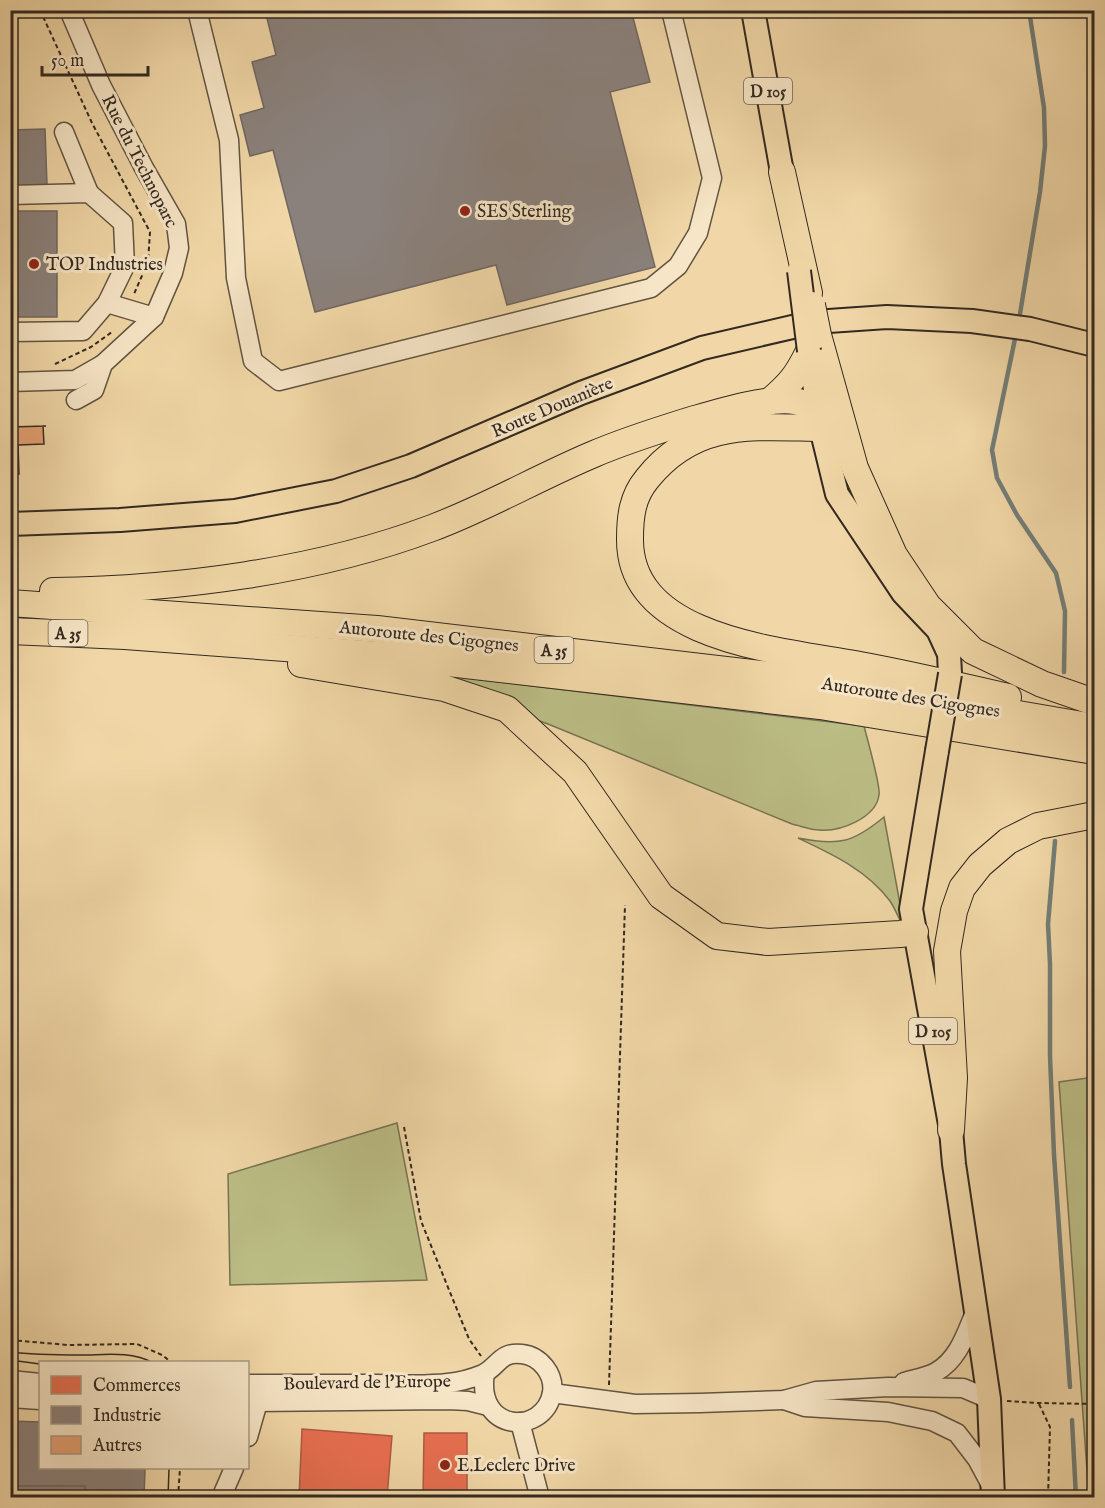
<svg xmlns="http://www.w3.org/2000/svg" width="1105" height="1508" viewBox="0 0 1105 1508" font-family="'IM FELL English',serif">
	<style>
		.green { fill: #bcbe86; stroke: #787454; stroke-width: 1.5 }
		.shops { fill: #e76f51; stroke: #b15a43; stroke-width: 1.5 }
		.industry { fill: #8a817c; stroke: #706761; stroke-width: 1.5 }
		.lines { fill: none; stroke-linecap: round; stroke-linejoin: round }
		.stream { stroke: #737e78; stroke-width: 4.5 }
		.building { fill: #e6a274; stroke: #332921; stroke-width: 1.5 }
		.minor-casing { stroke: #625442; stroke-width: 21 }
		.major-casing { stroke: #332921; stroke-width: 26 }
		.highway-casing { stroke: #332921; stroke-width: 28 }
		.path { stroke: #332921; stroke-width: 2; stroke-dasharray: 4.5 3; stroke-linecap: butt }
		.minor { stroke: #f6e5c6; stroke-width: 18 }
		.major { stroke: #f1d7a7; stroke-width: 22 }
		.highway { stroke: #f1d7a7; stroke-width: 26 }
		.tram { stroke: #332921; stroke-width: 1.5 }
		.major-bridge-casing { stroke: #332921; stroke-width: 26; stroke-linecap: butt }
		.highway-bridge-casing { stroke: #332921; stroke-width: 28; stroke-linecap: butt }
		.major-bridge { stroke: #f1d7a7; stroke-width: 22 }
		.highway-bridge { stroke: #f1d7a7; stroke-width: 26 }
		.poi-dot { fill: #8f2418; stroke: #f6e5c6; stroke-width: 2 }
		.labels { text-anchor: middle; stroke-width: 6; stroke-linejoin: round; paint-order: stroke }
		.shield { fill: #f6e5c6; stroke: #6e6152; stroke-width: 1.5 }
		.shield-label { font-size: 16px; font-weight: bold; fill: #332921 }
		.street-label { font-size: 18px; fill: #332921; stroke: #f6e5c6 }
		.poi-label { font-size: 18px; fill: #332921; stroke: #f6e5c6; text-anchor: start }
	</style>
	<rect width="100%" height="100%" fill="#f1d7a7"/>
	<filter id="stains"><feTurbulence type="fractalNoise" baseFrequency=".00333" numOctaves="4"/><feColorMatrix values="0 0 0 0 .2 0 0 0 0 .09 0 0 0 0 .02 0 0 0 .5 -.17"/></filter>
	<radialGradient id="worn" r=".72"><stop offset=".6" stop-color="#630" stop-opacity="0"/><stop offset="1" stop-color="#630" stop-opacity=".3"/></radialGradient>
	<g class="green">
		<path d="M376,667L864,726C867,738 881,787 879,795C876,818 840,832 819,830C811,830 801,826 792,824L548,724L454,690Z"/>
		<path d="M884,817L905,931C900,921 896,910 890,901C867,870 832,854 798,838C838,846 853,843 884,817Z"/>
		<path d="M1094,1077V1497L1089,1498L1059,1082Z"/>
		<path d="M397,1123L427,1280L230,1285L228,1174Z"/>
	</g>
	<g class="shops">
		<path d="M302,1429L392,1436L387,1498H299Z"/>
		<path d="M424,1433H467V1498H423Z"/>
	</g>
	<g class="industry">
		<path d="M265,10H631L650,82L610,92L655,267L507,305L496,265L315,312L273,150L250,156L240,115L264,108L252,62L276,55Z"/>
		<path d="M45,129L47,185L10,186V130Z"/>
		<rect x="10" y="211" width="47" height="106"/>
		<path d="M10,1421L40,1422V1468L145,1469L144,1498H85V1486H10Z"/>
		<rect x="10" y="1486" width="75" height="12"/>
	</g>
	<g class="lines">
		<g class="stream">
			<path d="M1019,320L1040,192L1045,146L1044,108L1029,10"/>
			<path d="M1016,334L992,450L997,478L1017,515L1056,573L1065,611L1064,672"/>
			<path d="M1055,841L1048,924L1050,964V1056L1054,1155L1070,1387"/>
			<path d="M1072,1420L1076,1498"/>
		</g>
	</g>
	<path class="building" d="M43,426L44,444L18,445L19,474H10V427L46,426Z"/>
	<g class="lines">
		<defs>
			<g id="minor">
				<path d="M69,10L101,85L144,168L176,224L179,248L173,273L154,317L103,364L94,390L76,400"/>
				<path d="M197,10L229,140L236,278L253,361L279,381L651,288L678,266L698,233L712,178L671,10"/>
				<path d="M64,132L89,193"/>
				<path d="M10,195L89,193L123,223L125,266L107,303L83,331L10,332"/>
				<path d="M107,303L154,317"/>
				<path d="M10,382L75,380L103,364"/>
				<path d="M10,1380L40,1383"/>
				<path d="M904,1382C914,1379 927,1377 936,1372C959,1359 966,1333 976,1310"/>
				<path d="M248,1384C290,1384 333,1384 375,1384C399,1384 424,1386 448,1383C459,1382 473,1378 483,1374C498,1367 500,1351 522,1354C540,1356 555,1374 552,1393C544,1436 475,1433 485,1373"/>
				<path d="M552,1393L635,1404L700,1403L784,1400L816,1391L888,1387L963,1388L989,1399"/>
				<path d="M10,1398L40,1400"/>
				<path d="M784,1400L805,1407L888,1412L932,1421L957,1433L977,1459L992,1487"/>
				<path d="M248,1402L448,1400L468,1401L488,1406"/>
				<path d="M520,1422L540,1498"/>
				<path d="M248,1437L258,1402"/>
				<path d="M221,1498L234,1468"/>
			</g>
			<g id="major">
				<path d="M753,10L785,189"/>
				<path d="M809,351L821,428L837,494L903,593L938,630L949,654L950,674"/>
				<path d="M10,524L120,520L235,511L336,491L411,466L581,393L702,348L814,322L887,317L972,321L1030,329L1094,345"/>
				<path d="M937,751L911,909L951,1130L954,1164L989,1399L993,1498"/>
			</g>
			<g id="highway">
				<path d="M782,172L809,293"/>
				<path d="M818,335L855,468L894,555L928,606L973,651L1042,684L1094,702"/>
				<path d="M769,402C790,384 797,376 809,351"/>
				<path d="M821,428C752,427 695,419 647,479C632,497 630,517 630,539C629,643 791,651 865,666C913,675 960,686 1008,697"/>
				<path d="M53,591C177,589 315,572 432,528C488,507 539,477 594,454C624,441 656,431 688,421C716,413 766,397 795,401C805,403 812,407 819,412"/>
				<path d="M10,603L377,629L822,681L1094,727"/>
				<path d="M10,631L125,636L379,655L820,706L1094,751"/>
				<path d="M301,664L444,688L507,709L575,772L661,896L717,936L768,942L900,934L915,932"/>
				<path d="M951,1130L954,1078L947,951L954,911L962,888L980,865L1008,841L1038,826L1089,816H1094"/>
			</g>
		</defs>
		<use href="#minor" class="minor-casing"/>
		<use href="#major" class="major-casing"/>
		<use href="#highway" class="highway-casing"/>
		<g class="path">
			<path d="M40,10L92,123L150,232L148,262L134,294"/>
			<path d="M55,364L91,347L112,332"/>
			<path d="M404,1127L421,1221L469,1339L481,1356"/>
			<path d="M10,1340L68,1345L137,1344L162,1355L171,1362"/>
			<path d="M609,1385L625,905"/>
			<path d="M1007,1401L1038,1403L1094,1404"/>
			<path d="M1039,1404L1050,1427L1048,1498"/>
			<path d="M178,1498L180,1468"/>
		</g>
		<use href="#minor" class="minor"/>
		<use href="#major" class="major"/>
		<use href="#highway" class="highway"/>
		<g class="tram">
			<path d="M10,1352C34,1355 58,1355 81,1355C104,1355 131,1351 151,1362"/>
			<path d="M10,1360L40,1364"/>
			<path d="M168,1498L169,1468"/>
		</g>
		<defs>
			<g id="major-bridge">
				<path d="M799,271L809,351"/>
				<path d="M937,751L950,674"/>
			</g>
			<path id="highway-bridge" d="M812,305L818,335"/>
		</defs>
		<use href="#major-bridge" class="major-bridge-casing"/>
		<use href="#highway-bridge" class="highway-bridge-casing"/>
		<use href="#major-bridge" class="major-bridge"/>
		<use href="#highway-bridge" class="highway-bridge"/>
	</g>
	<g class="poi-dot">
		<circle cx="465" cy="211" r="6"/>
		<circle cx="34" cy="264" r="6"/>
		<circle cx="445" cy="1465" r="6"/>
	</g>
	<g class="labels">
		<g class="shield">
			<rect x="744" y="78" width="48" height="26" rx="4.5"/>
			<rect x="48.5" y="620" width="39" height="26" rx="4.5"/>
			<rect x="534.5" y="637" width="39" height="26" rx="4.5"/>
			<rect x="909" y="1018" width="48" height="26" rx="4.5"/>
		</g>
		<g class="shield-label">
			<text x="768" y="97">D 105</text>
			<text x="68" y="639">A 35</text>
			<text x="554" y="656">A 35</text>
			<text x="933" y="1037">D 105</text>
		</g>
		<g class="street-label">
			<text transform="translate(140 161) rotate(63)" y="6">Rue du Technoparc</text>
			<text transform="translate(552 407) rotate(-23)" y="6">Route Douanière</text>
			<text transform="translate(429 636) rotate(6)" y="6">Autoroute des Cigognes</text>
			<text transform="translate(911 697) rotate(9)" y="6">Autoroute des Cigognes</text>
			<text transform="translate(367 1382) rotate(-1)" y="6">Boulevard de l'Europe</text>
		</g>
		<g class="poi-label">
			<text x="477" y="217">SES Sterling</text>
			<text x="46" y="270">TOP Industries</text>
			<text x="457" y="1471">E.Leclerc Drive</text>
		</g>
	</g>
	<rect width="1105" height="1508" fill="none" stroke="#f1d7a7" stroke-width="36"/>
	<rect x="12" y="12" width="1081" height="1484" fill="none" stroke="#332921" stroke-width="3"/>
	<rect x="18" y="18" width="1069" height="1472" fill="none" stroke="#332921" stroke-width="1.5"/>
	<rect x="39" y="1361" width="210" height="108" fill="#f6e5c6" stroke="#a89a84" stroke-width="1.5"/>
	<rect x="51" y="1376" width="30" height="18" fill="#e76f51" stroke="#a89a84" stroke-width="1.5"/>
	<text x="93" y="1391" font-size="18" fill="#332921">Commerces</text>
	<rect x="51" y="1406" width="30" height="18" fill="#8a817c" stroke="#a89a84" stroke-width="1.5"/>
	<text x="93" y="1421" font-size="18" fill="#332921">Industrie</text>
	<rect x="51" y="1436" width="30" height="18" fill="#e6a274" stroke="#a89a84" stroke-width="1.5"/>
	<text x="93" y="1451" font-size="18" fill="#332921">Autres</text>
	<path d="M42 66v9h106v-9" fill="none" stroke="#332921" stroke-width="3"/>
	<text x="51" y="66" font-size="18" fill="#332921" stroke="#f6e5c6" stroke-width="4.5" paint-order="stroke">50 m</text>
	<rect width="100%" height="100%" filter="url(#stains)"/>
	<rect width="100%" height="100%" fill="url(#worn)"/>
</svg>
